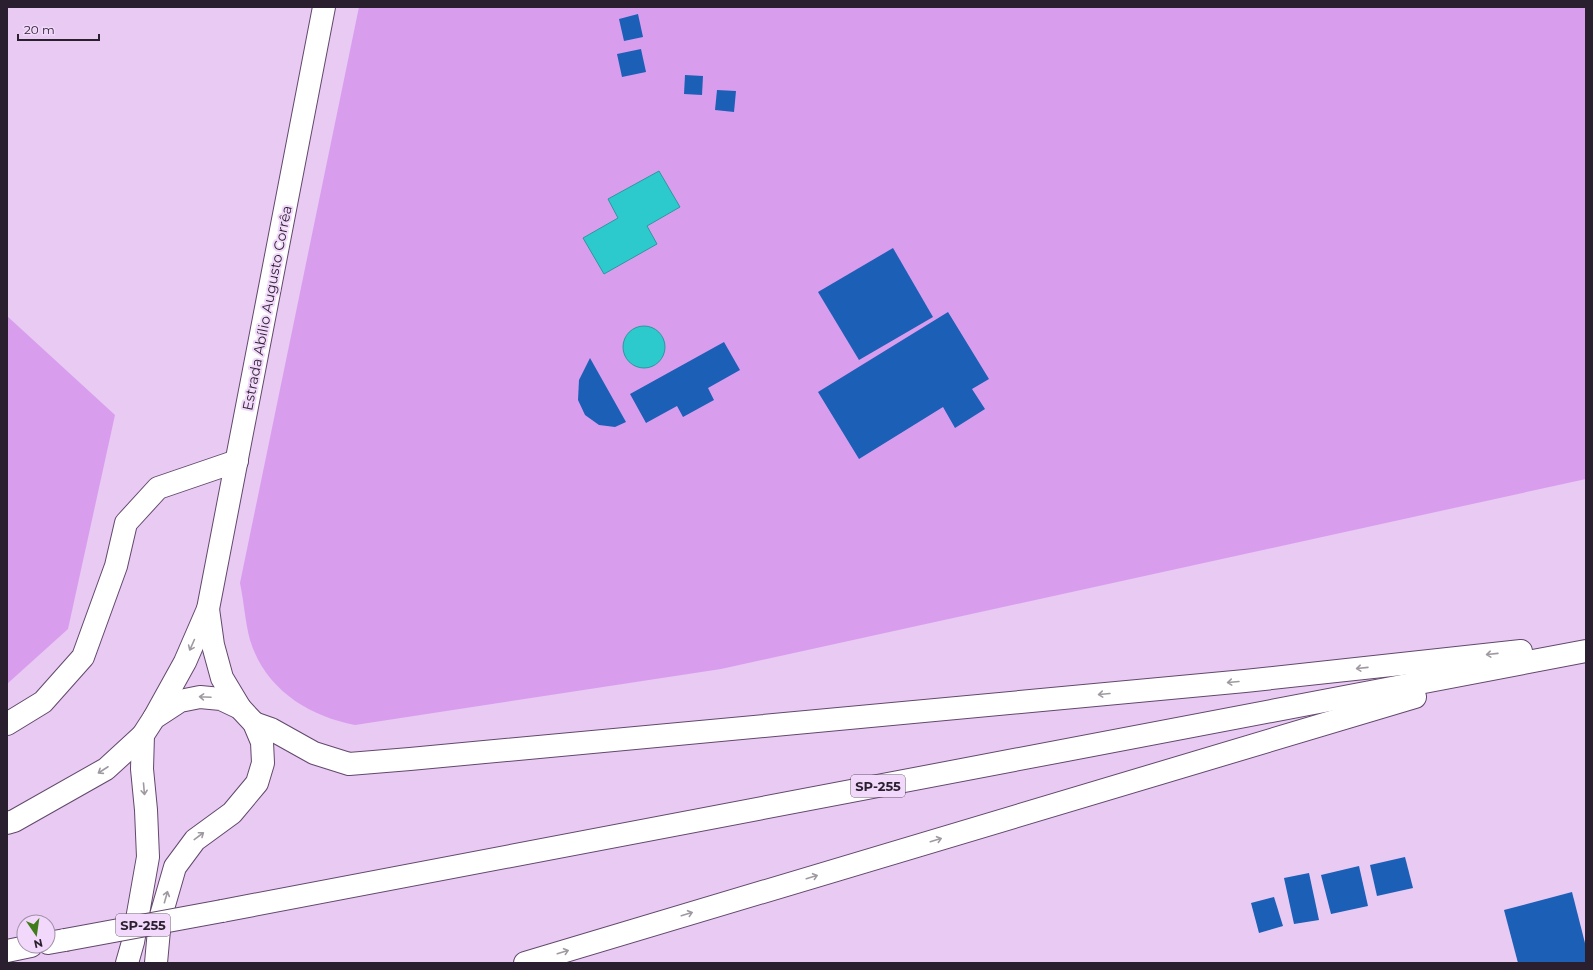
<svg xmlns="http://www.w3.org/2000/svg" width="1593" height="970" viewBox="0 0 1593 970" font-family="Montserrat,sans-serif">
	<style>
		.green { fill: #d99dee }
		.water { fill: #2dcacd; stroke: #2c979e }
		.building { fill: #1c5fb6 }
		.lines { fill: none; stroke-linecap: round; stroke-linejoin: round }
		.minor-casing { stroke: #62486c; stroke-width: 24 }
		.major-casing { stroke: #62486c; stroke-width: 24 }
		.highway-casing { stroke: #62486c; stroke-width: 24 }
		.minor { stroke: #fff; stroke-width: 22 }
		.major { stroke: #fff; stroke-width: 22 }
		.highway { stroke: #fff; stroke-width: 22 }
		.highway-bridge-casing { stroke: #62486c; stroke-width: 24; stroke-linecap: butt }
		.highway-bridge { stroke: #fff; stroke-width: 22 }
		.oneway { stroke: #9f9aa1 }
		.labels { text-anchor: middle; stroke-width: 4; stroke-linejoin: round; paint-order: stroke }
		.shield { fill: #f2d9fb; stroke: #66576c; stroke-width: 1 }
		.shield-label { font-size: 13px; font-weight: bold; fill: #2a1f2f }
		.street-label { font-size: 14px; fill: #2a1f2f; stroke: #f2d9fb }
	</style>
	<rect width="100%" height="100%" fill="#e8caf3"/>
	<g class="green">
		<path d="M359,7H1586V479L721,669L355,725C308,716 265,689 250,640C245,621 244,602 240,583Z"/>
		<path d="M7,316L115,415L68,629L7,684Z"/>
	</g>
	<g class="water">
		<path d="M659,171L680,207L647,226L657,244L604,274L583,238L618,218L608,199Z"/>
		<circle cx="644" cy="347" r="21"/>
	</g>
	<g class="building">
		<path d="M638,14L643,37L624,41L619,19Z"/>
		<path d="M641,49L646,72L622,77L617,54Z"/>
		<path d="M685,75L703,76L702,95L684,94Z"/>
		<path d="M717,90L736,91L734,112L715,110Z"/>
		<path d="M893,248L933,317L859,360L818,292Z"/>
		<path d="M948,312L989,379L972,389L985,409L955,428L943,407L859,459L818,392Z"/>
		<path d="M724,342L740,370L708,388L714,400L683,417L677,406L646,423L630,394Z"/>
		<path d="M590,358L626,422L615,427L599,425L585,415L578,400L579,380Z"/>
		<path d="M1405,857L1413,888L1377,896L1370,865Z"/>
		<path d="M1359,866L1368,906L1331,914L1321,875Z"/>
		<path d="M1309,873L1319,920L1294,924L1284,878Z"/>
		<path d="M1572,892L1586,947V963H1518L1504,910Z"/>
		<path d="M1274,897L1283,926L1259,933L1251,903Z"/>
	</g>
	<g class="lines">
		<defs>
			<path id="minor" d="M7,724L43,702L83,657L116,566L126,523L158,488L237,461"/>
			<g id="major">
				<path d="M208,609L213,645L222,678L240,708"/>
				<path d="M154,718L185,662L208,609L324,7"/>
				<path d="M127,963L133,942L148,857L146,810L142,769L143,735L154,718L180,701L200,697L221,699L240,708L254,723L262,742L263,763L257,783L232,813L195,840L175,867L160,919L156,963"/>
			</g>
			<g id="highway">
				<path d="M254,723L271,729L314,753L349,764L410,759L1245,681L1521,651"/>
				<path d="M7,823L14,821L106,769L143,735"/>
				<path d="M222,911L1586,651"/>
				<path d="M48,943L65,940"/>
				<path d="M7,951L31,946"/>
				<path d="M525,963L1415,697"/>
			</g>
		</defs>
		<use href="#minor" class="minor-casing"/>
		<use href="#major" class="major-casing"/>
		<use href="#highway" class="highway-casing"/>
		<use href="#minor" class="minor"/>
		<use href="#major" class="major"/>
		<use href="#highway" class="highway"/>
		<defs>
			<path id="highway-bridge" d="M65,940L222,911"/>
		</defs>
		<use href="#highway-bridge" class="highway-bridge-casing"/>
		<use href="#highway-bridge" class="highway-bridge"/>
	</g>
	<defs><path id="oneway-shaft" d="M-6 0H5M1.5-3L5.5 0L1.5 3" fill="none" stroke-width="1.6" stroke-linecap="round" stroke-linejoin="round"/></defs>
	<g class="oneway">
		<use href="#oneway-shaft" transform="translate(192 645) rotate(114)"/>
		<use href="#oneway-shaft" transform="translate(1492 654) rotate(174)"/>
		<use href="#oneway-shaft" transform="translate(1362 668) rotate(174)"/>
		<use href="#oneway-shaft" transform="translate(1233 682) rotate(175)"/>
		<use href="#oneway-shaft" transform="translate(1104 694) rotate(175)"/>
		<use href="#oneway-shaft" transform="translate(205 697) rotate(-177)"/>
		<use href="#oneway-shaft" transform="translate(103 770) rotate(147)"/>
		<use href="#oneway-shaft" transform="translate(144 789) rotate(85)"/>
		<use href="#oneway-shaft" transform="translate(199 836) rotate(-37)"/>
		<use href="#oneway-shaft" transform="translate(936 840) rotate(-17)"/>
		<use href="#oneway-shaft" transform="translate(812 877) rotate(-17)"/>
		<use href="#oneway-shaft" transform="translate(166 897) rotate(-74)"/>
		<use href="#oneway-shaft" transform="translate(687 914) rotate(-17)"/>
		<use href="#oneway-shaft" transform="translate(563 952) rotate(-17)"/>
	</g>
	<g class="labels">
		<g class="shield">
			<rect x="851" y="775" width="54" height="22" rx="3"/>
			<rect x="116" y="914" width="54" height="22" rx="3"/>
		</g>
		<g class="shield-label">
			<text x="878" y="791">SP-255</text>
			<text x="143" y="930">SP-255</text>
		</g>
		<g class="street-label">
			<text transform="translate(267 308) rotate(-79)" y="5">Estrada Abílio Augusto Corrêa</text>
		</g>
	</g>
	<rect width="1593" height="970" fill="none" stroke="#2a1f2f" stroke-width="16"/>
	<g transform="translate(36 934) rotate(167)"><circle r="19" fill="#f2d9fb" stroke="#a28fa9"/>
	<path d="M0-3L7 15L0 10L-7 15Z" fill="#3f7d1b"/>
	<text y="-6" font-size="11" font-weight="bold" text-anchor="middle" fill="#2a1f2f">N</text>
	</g>
	<path d="M18 34v6h81v-6" fill="none" stroke="#2a1f2f" stroke-width="2"/>
	<text x="24" y="34" font-size="12" fill="#2a1f2f" stroke="#f2d9fb" stroke-width="3" paint-order="stroke">20 m</text>
</svg>
